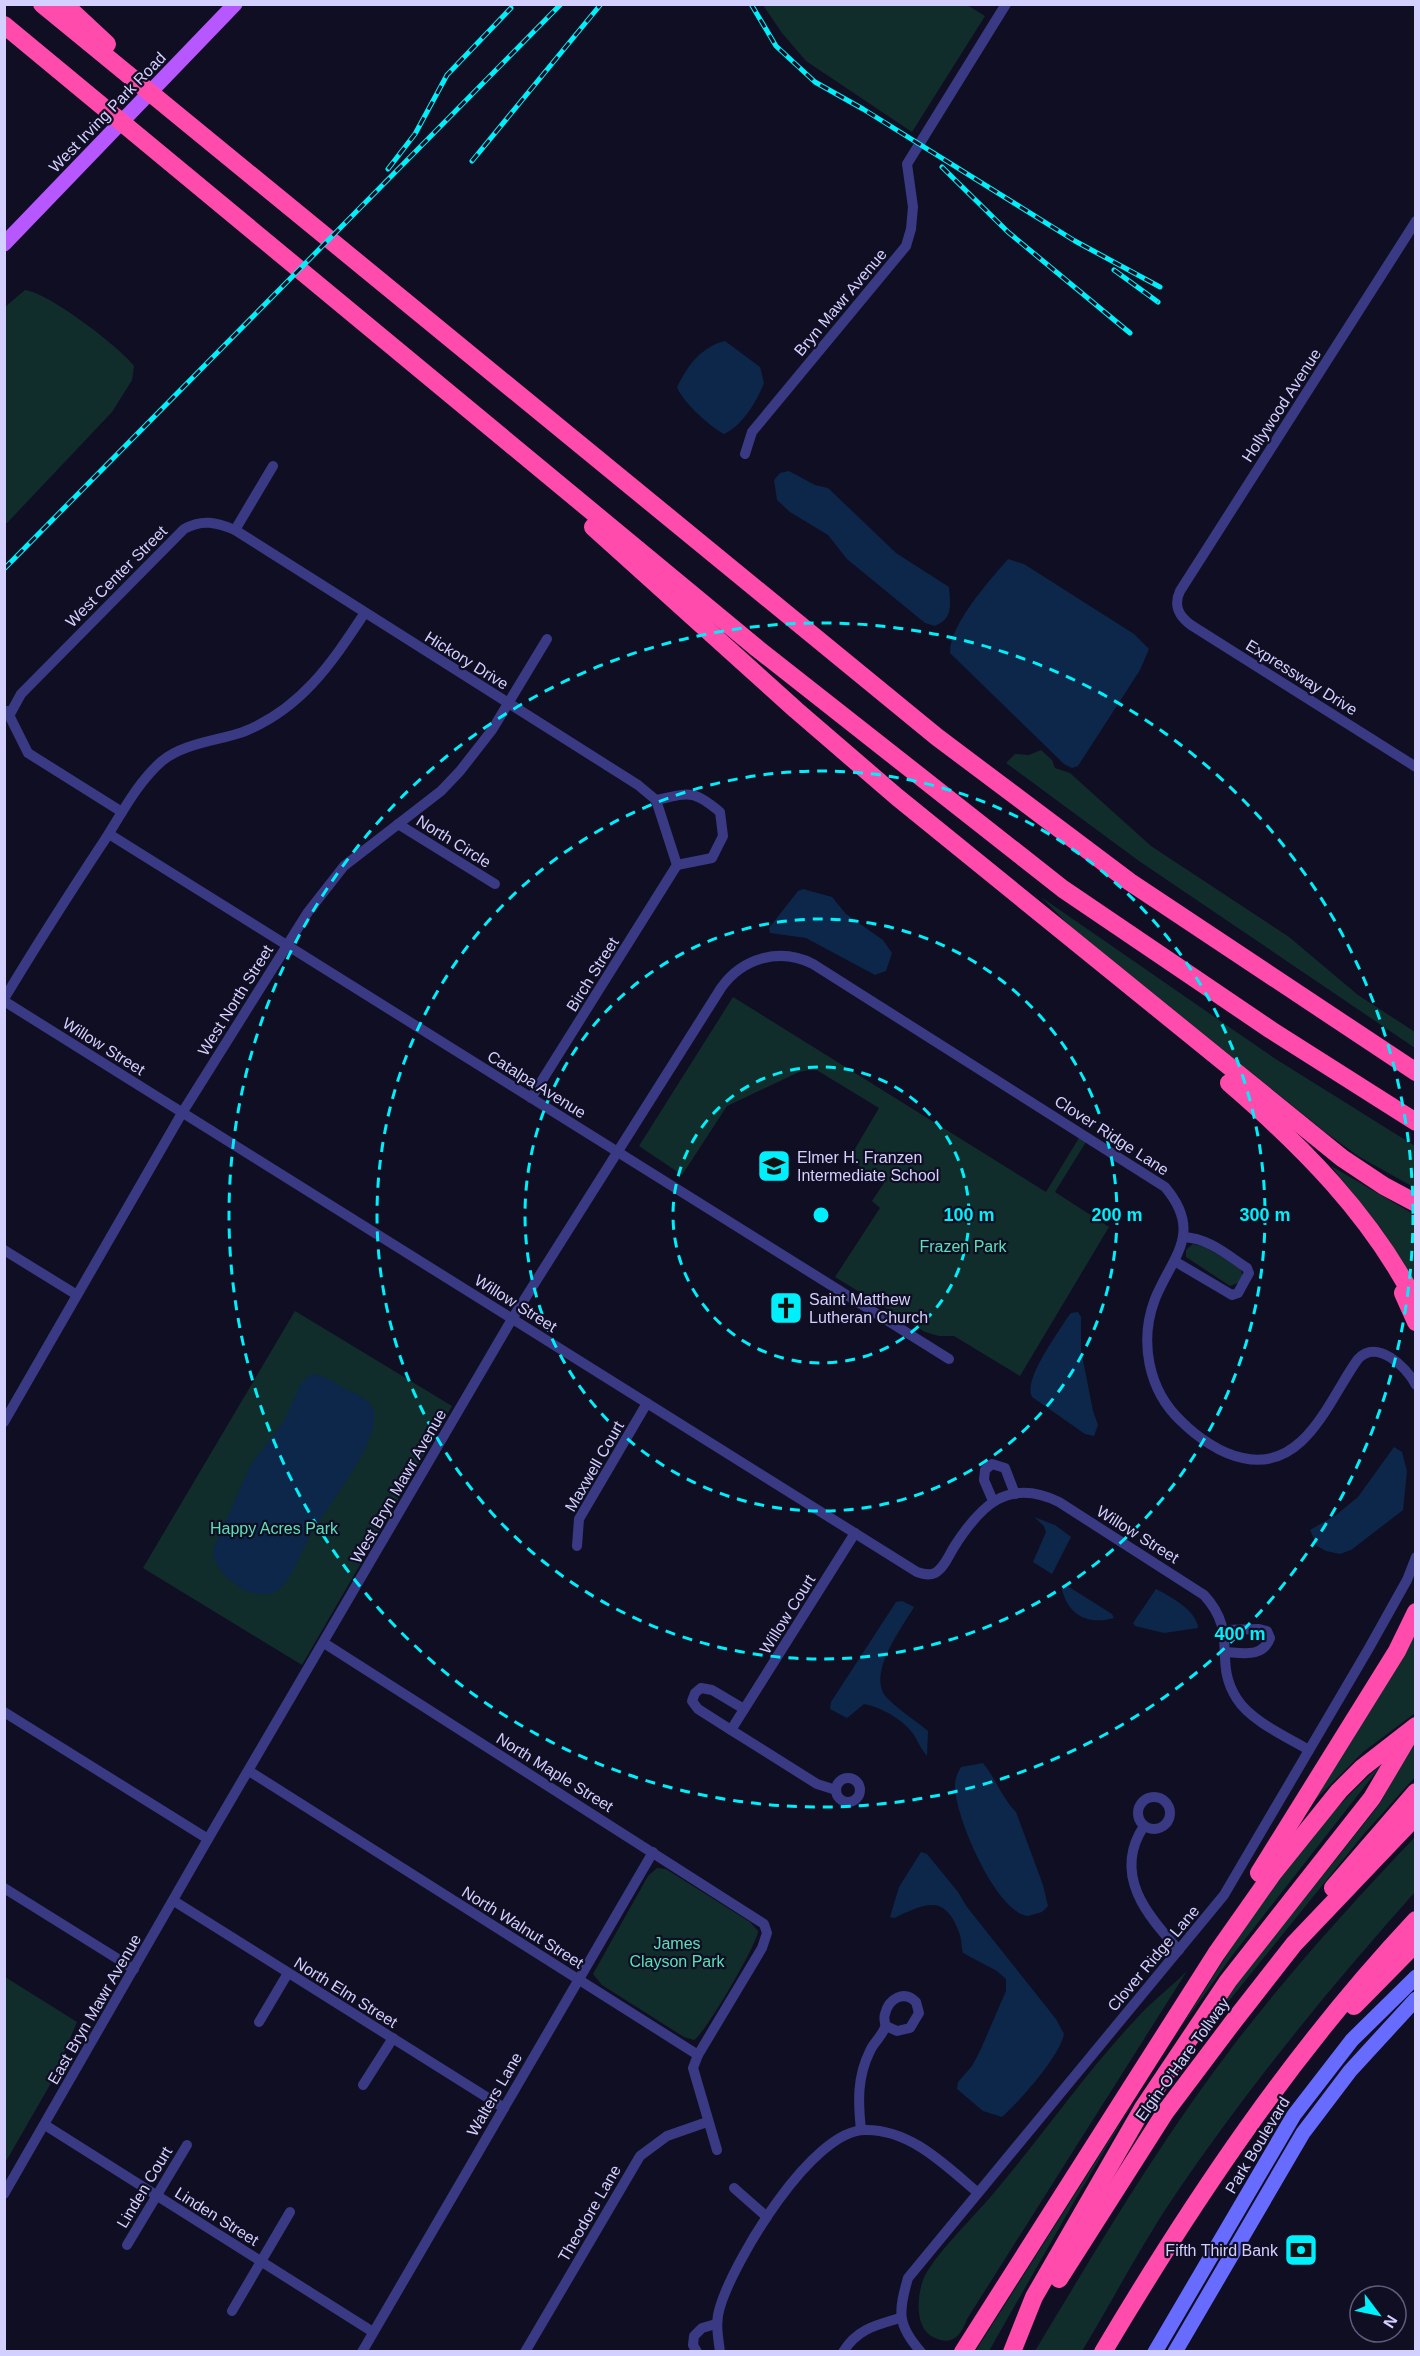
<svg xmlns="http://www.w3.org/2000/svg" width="1420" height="2356" viewBox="0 0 1420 2356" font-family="Helvetica,sans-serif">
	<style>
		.green { fill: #112d2b }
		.water { fill: #0c2749 }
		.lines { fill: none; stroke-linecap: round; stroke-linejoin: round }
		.street { stroke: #393a83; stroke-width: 10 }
		.secondary { stroke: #676cff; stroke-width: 15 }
		.primary { stroke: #b757ff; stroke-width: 15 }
		.highway { stroke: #ff4bab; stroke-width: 18 }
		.rail-casing { stroke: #00f0fb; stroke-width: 5 }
		.rail { stroke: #100e23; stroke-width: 3; stroke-dasharray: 9; stroke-linecap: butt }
		.ring { fill: none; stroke: #00f0fb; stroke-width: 3; stroke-dasharray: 10 8 }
		.labels { text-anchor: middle; stroke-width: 4.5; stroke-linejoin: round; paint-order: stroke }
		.street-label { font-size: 16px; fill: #d3d0ff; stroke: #100e23 }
		.poi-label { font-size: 16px; fill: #d3d0ff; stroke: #100e23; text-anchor: start }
		.park-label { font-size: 16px; fill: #5be0b8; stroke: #100e23 }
		.centre { fill: #00f0fb; stroke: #100e23; stroke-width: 3 }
		.ring-label { font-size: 18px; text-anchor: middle; font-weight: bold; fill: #00f0fb; stroke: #100e23; stroke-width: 4.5; stroke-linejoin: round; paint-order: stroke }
	</style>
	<rect width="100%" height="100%" fill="#100e23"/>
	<g class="green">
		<path d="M763,5H967L985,16L912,132L806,61L782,33Z"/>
		<path d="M25,290C49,293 118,346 134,366L132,380L112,412L7,523L4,521L5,307Z"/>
		<path d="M1041,750L1052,760L1055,768L1070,773L1151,846L1289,937L1358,995L1415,1032V1048L1139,861L1006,763L1015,754L1029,755Z"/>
		<path d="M1041,897L1274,1058L1415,1146V1188L1358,1156L1325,1132L1070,926Z"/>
		<path d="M733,997L1046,1192L1079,1138L1086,1142L1055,1192L1109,1227L1020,1376L954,1336H939L925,1332L835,1277L880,1208L872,1201L884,1183L849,1159L879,1108L815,1069L799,1072L727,1106L682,1175L639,1146Z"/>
		<path d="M1331,1166L1415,1215V1285L1381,1228Z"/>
		<path d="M1193,1244L1207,1248L1241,1269L1243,1277L1238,1283L1230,1286L1186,1257V1250Z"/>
		<path d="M295,1311L452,1406L302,1665L143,1568Z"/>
		<path d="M1415,1631V1713L1363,1752L1312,1803Z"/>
		<path d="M1415,1739V1777L1363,1835L1203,2033V2026L1379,1805Z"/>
		<path d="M1383,1763L1231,1957L1180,2029C1240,1934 1299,1837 1383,1763Z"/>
		<path d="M1415,1837V1892C1329,1988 1248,2088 1175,2195C1141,2245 1113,2300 1082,2351H1035C1097,2248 1159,2143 1233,2046C1289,1973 1351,1904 1415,1837Z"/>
		<path d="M657,1868L666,1869L750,1922L758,1931C758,1943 704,2035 694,2040L684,2037L602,1985L593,1974L648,1876Z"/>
		<path d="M1187,1971L967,2319C961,2335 953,2346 935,2338C914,2329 917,2297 923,2280C933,2255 980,2211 998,2188C1045,2132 1087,2071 1137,2018C1152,2001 1171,1987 1187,1971Z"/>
		<path d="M5,1977L77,2022L51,2083L5,2163Z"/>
		<path d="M1136,2098L1075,2200L989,2351L975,2352Z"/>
	</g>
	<g class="water">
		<path d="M725,341L760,367L764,383C757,401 742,426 724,434C710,427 682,401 677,387C688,365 701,347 725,341Z"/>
		<path d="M789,471L815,485L828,488L896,553L949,587C950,604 954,618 935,626L925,623L847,559L828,535L790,512L777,500L774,480L780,473Z"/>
		<path d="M1008,559L1024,564L1134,634L1149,649L1140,670L1078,766L1072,768L1064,764L950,653C949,625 990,580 1008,559Z"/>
		<path d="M803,889L832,897L846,914L883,940L892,953L886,971L875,975L806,938L770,933L769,928L798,891Z"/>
		<path d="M1078,1312L1081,1317V1350L1093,1411L1098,1425L1094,1436L1085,1434L1032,1397C1023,1379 1057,1335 1067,1318L1071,1313Z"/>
		<path d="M311,1374C324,1374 337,1385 348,1390C358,1395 368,1398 373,1409C384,1436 329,1504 314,1529C304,1544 292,1581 277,1591C253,1606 207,1570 214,1547L251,1464L284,1421L301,1383Z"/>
		<path d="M1394,1447L1402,1452L1407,1471L1403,1510L1351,1550L1340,1554L1326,1551L1317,1546L1310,1530L1336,1515L1358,1497Z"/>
		<path d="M1034,1517L1055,1525L1071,1537L1052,1574L1033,1562L1046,1532L1044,1526Z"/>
		<path d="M1061,1585L1069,1587L1112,1614L1114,1618C1085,1626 1066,1613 1061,1585Z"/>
		<path d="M1156,1589C1170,1596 1197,1611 1198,1628L1164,1633L1135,1626L1133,1623Z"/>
		<path d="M902,1601L914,1607C901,1629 865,1676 888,1699C900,1711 915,1720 928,1731L927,1756C921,1749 918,1742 914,1735C904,1720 881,1707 864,1704L847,1718L830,1709L831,1702L896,1602Z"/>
		<path d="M983,1763C996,1779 1002,1798 1016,1812L1043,1885L1048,1906L1042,1912L1028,1916C996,1913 953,1813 955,1784C955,1779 958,1772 961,1767Z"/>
		<path d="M921,1852L927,1854L958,1892L967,1907L1056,2019L1064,2034C1060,2056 1019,2102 1002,2117L983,2111L957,2089L958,2082L972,2066L980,2051L1006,1991V1979L997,1971L963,1953C961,1947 962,1941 960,1935C945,1892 925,1904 894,1918L890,1917L899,1887Z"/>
	</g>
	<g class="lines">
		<g class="street">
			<path d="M1416,221L1180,591C1173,606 1179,616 1191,625L1416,767"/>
			<path d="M745,454L752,432L906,246L911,229L913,207L907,164L1006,4"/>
			<path d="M235,530L273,466"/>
			<path d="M7,711L28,753L122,812"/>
			<path d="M10,714L21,694L184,529C202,519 216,522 235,530L638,785L656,800L677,865L531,1098"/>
			<path d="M656,800C690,793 692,789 720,812L723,836L712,858L677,865"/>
			<path d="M398,824L495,884"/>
			<path d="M109,834L949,1359"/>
			<path d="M4,999C37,944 71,891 106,838C123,811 138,782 162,761C184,743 217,741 243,732C301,709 331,664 364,614"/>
			<path d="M4,1001L917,1572C923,1574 929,1576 935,1573C944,1568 949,1555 954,1547C980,1506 1008,1477 1059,1502L1204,1595C1240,1634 1212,1661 1237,1699C1251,1721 1287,1737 1309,1750"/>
			<path d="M4,1250L77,1295"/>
			<path d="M1176,1262L1232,1295L1238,1293L1249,1273L1247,1268C1226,1254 1208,1238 1183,1237"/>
			<path d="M4,1422L182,1113L308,912L344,866L441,791L460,771L492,730L547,639"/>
			<path d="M993,1501L984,1480L985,1470L992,1464L1005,1468L1015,1494"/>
			<path d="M577,1546L579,1519L647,1403"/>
			<path d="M324,1643L764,1924L767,1933L762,1948L698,2055L693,2068L717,2150"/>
			<path d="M1225,1652C1243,1653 1263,1658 1270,1638L1267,1631L1259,1629L1225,1630"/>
			<path d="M4,1712L208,1839"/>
			<path d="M731,1730L698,1709L692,1701L695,1693L701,1688L712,1690L744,1709"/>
			<path d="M249,1771L698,2055"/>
			<circle cx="848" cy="1790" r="12"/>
			<path d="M836,1790L817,1784L731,1730L855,1533"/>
			<circle cx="1154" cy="1813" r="16"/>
			<path d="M1144,1826C1112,1874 1147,1916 1179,1950"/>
			<path d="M4,1888L134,1969"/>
			<path d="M174,1901L504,2108"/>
			<path d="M259,2022L288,1973"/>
			<path d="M363,2085L393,2038"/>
			<path d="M45,2125L373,2332"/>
			<path d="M861,2130C858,2102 857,2077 870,2051C873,2043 883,2035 885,2027C886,2024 883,2018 885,2014C889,1998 904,1990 916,2002L919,2013L910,2028L897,2031L886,2026"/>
			<path d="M734,2188L767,2217"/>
			<path d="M4,2194L208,1839L512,1319L721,988C742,958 780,947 813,964L1165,1187C1204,1233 1172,1257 1155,1299C1139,1341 1148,1390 1181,1421C1197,1437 1221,1454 1243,1458C1305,1472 1329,1399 1358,1359C1377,1338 1406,1367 1416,1385"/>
			<path d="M127,2245L187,2145"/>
			<path d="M232,2311L290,2212"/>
			<path d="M362,2352L653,1852"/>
			<path d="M525,2352L640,2156L667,2136L707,2122"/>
			<path d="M697,2352L693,2345L694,2336L702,2328L716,2324"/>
			<path d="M720,2352C718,2336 715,2322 720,2307C734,2260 812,2130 865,2130C910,2129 945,2165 977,2192"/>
			<path d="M843,2352C857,2329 876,2325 900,2318"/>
			<path d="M921,2352C897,2325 898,2312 908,2278L1224,1895L1369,1648L1407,1580L1416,1557"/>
		</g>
		<g class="secondary">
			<path d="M1155,2352L1294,2115L1352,2040L1416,1977"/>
			<path d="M1175,2352L1303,2133L1350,2071L1416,1999"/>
		</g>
		<path class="primary" d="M4,244L235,4"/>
		<g class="highway">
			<path d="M42,4L937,737L1130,882L1416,1072"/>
			<path d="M64,4L107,44"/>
			<path d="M4,25L758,649L1063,889L1271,1030L1416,1122"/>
			<path d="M593,527L796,710L897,797L1342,1158L1384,1186L1416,1203"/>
			<path d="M1229,1083C1302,1146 1371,1215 1416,1303"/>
			<path d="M1403,1293L1416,1322"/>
			<path d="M1259,1873L1397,1651L1416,1612"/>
			<path d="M1333,1888L1416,1792"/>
			<path d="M1354,2006L1416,1943"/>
			<path d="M1059,2279L1166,2111L1233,2022L1294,1944L1416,1816"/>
			<path d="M963,2352L1216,1954L1273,1873L1339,1791L1362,1768L1416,1726"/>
			<path d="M1012,2352L1034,2297L1143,2108L1228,1981L1372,1798L1411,1732"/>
			<path d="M1103,2352C1194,2199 1293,2051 1416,1920"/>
		</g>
		<defs>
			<g id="rail">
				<path d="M751,4L776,46L815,82L863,109L1075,241L1160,287"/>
				<path d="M472,161L601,4"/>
				<path d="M942,167L1008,232L1130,333"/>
				<path d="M388,169L415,134L447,75L511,8"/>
				<path d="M1114,270L1158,302"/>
				<path d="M4,569L561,4"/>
			</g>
		</defs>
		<use href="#rail" class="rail-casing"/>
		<use href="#rail" class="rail"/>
	</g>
	<g class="ring">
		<circle cx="821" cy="1215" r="148"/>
		<circle cx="821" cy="1215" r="296"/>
		<circle cx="821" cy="1215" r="444"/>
		<circle cx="821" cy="1215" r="592"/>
	</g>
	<defs>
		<symbol id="school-square" viewBox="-11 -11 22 22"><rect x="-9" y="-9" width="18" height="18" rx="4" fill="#00f0fb" stroke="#100e23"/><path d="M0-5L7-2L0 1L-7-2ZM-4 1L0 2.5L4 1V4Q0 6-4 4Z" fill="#111"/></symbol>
		<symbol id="church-square" viewBox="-11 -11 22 22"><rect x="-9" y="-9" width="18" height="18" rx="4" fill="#00f0fb" stroke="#100e23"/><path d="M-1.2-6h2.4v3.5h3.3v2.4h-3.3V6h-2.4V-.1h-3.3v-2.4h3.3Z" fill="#111"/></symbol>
		<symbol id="bank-square" viewBox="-11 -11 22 22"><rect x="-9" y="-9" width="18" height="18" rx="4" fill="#00f0fb" stroke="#100e23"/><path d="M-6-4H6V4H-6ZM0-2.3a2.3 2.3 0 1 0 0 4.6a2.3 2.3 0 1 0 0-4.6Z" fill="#111"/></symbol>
	</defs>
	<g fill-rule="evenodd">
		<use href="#school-square" x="755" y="1147" width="38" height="38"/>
		<use href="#church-square" x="767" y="1289" width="38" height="38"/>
		<use href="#bank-square" x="1282" y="2231" width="38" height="38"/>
	</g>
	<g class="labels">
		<g class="street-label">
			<text transform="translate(107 112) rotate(-46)" y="6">West Irving Park Road</text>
			<text transform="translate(840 302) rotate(-50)" y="6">Bryn Mawr Avenue</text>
			<text transform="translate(1281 405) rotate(-57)" y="6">Hollywood Avenue</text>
			<text transform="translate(116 576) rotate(-45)" y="6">West Center Street</text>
			<text transform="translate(467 660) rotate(32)" y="6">Hickory Drive</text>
			<text transform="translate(1302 677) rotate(32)" y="6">Expressway Drive</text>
			<text transform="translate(454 841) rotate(32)" y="6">North Circle</text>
			<text transform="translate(592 974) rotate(-58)" y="6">Birch Street</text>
			<text transform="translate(235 1000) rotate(-58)" y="6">West North Street</text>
			<text transform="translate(104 1046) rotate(32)" y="6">Willow Street</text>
			<text transform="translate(537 1084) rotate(32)" y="6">Catalpa Avenue</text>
			<text transform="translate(1112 1135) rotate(33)" y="6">Clover Ridge Lane</text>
			<text transform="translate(516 1303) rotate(32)" y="6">Willow Street</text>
			<text transform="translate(594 1466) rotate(-60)" y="6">Maxwell Court</text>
			<text transform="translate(398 1486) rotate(-60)" y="6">West Bryn Mawr Avenue</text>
			<text transform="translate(1138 1534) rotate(32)" y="6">Willow Street</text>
			<text transform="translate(787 1614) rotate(-58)" y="6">Willow Court</text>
			<text transform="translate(555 1772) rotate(32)" y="6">North Maple Street</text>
			<text transform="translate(523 1927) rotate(32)" y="6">North Walnut Street</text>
			<text transform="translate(1153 1958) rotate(-50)" y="6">Clover Ridge Lane</text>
			<text transform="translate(346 1992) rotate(32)" y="6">North Elm Street</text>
			<text transform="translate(94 2009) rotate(-60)" y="6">East Bryn Mawr Avenue</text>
			<text transform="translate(1182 2059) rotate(-54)" y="6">Elgin-O'Hare Tollway</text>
			<text transform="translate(494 2094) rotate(-60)" y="6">Walters Lane</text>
			<text transform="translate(1257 2145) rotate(-59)" y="6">Park Boulevard</text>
			<text transform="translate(144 2187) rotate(-59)" y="6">Linden Court</text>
			<text transform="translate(589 2213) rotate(-60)" y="6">Theodore Lane</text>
			<text transform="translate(217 2216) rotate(32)" y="6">Linden Street</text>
		</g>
		<g class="poi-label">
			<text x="797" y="1163">Elmer H. Franzen<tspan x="797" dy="18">Intermediate School</tspan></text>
			<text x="809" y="1305">Saint Matthew<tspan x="809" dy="18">Lutheran Church</tspan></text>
			<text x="1278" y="2256" text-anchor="end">Fifth Third Bank</text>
		</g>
		<g class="park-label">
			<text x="963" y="1252">Frazen Park</text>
			<text x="274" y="1534">Happy Acres Park</text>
			<text x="677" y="1949">James<tspan x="677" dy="18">Clayson Park</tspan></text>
		</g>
	</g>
	<circle cx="821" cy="1215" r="9" class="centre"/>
	<g class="ring-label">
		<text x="969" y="1221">100 m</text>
		<text x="1117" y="1221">200 m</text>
		<text x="1265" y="1221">300 m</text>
		<text x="1240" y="1640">400 m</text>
	</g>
	<rect width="1420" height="2356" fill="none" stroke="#d3d0ff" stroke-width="12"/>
	<g transform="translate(1378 2314) rotate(122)"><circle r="28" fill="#100e23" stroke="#5e5c7b" stroke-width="1.5"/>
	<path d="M0-4.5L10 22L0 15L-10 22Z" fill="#00f0fb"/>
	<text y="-9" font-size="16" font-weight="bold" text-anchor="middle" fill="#d3d0ff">N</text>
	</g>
</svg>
